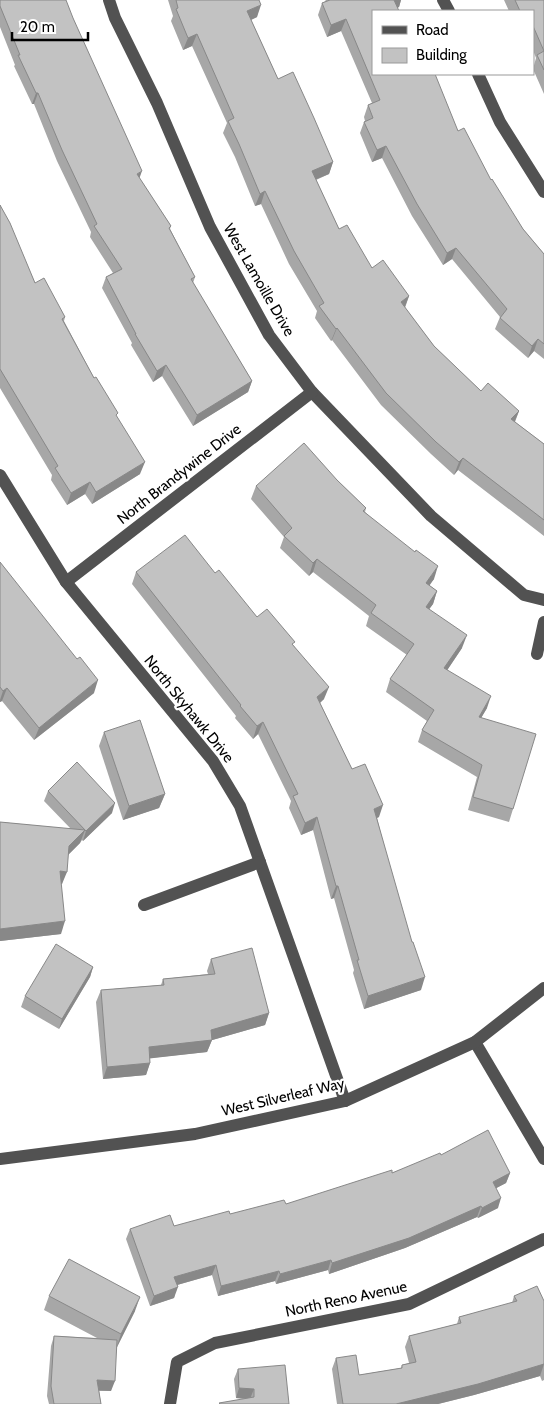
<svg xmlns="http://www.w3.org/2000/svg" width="544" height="1404" viewBox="0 0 544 1404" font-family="Cabin,sans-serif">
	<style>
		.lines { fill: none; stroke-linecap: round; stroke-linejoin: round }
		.minor { stroke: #525252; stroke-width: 12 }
		.wall { fill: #a7a7a7 }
		.shaded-wall { fill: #888 }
		.building { fill: #c2c2c2; stroke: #888 }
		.labels { text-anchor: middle; stroke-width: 4.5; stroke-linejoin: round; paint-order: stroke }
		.street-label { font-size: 15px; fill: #000; stroke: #fff }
	</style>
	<rect width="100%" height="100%" fill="#fff"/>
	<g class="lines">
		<g class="minor">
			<path d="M109,0L115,18L157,103L210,227L269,335L312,392L431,516L524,595L544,600"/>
			<path d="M443,0L449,11"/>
			<path d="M478,74L500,122L544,192"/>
			<path d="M0,475L66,582L213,761L240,806L345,1101"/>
			<path d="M66,582L312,392"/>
			<path d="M537,654L544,622"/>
			<path d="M144,905L260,862"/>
			<path d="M475,1042L544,1159"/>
			<path d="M0,1159L195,1134L345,1101L475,1042L544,988"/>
			<path d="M170,1404L177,1362L215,1343L409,1304L544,1239"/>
		</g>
	</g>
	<g class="wall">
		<path d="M0,0L139,178L171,226L170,229L195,277L193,283L252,381L248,392L193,426L162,376L153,382L131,345L132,343L102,288L106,277L113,273L90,237L91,232L57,161L34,104H32L14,66L15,65L0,27Z"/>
		<path d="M168,0H259L257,17L251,20L278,79L333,162L329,174L316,180L339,229L372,268L409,296L405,308L434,346L481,391L519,411L515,422L544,444V536L458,470L454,475L431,454L381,405L332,340L331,341L315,318L317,311L289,264L261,204L255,206L235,157L223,133L227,123L192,46L183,50L171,21L173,16Z"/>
		<path d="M325,0H401L399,7L397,8L373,11L458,131L523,229L544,254V359L534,351L528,358L495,329L500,317L452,259L443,265L412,216L382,158L372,162L360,133L364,122L365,121L364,117L368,105L372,103L341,31L327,37L318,15L322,3L326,1Z"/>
		<path d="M504,0H544V94L533,69L536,58L533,50V11H509Z"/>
		<path d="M0,205L35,283L65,317L64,321L94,378L117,417L140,474L92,504L85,494L67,505L51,480L52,475L0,388Z"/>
		<path d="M337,480L366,508L365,512L434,579L429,585L437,591L433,604L429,609L462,648L447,670L487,708L481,718L513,809L509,822L468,810L477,777L418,742L422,730L427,721L386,692L390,679L407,655L366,626L369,616L313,572L309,576L280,548L284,537L251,499L256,486Z"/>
		<path d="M0,562L94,693L34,740L2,701L0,702Z"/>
		<path d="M136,572L215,573L257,617L294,646L324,699L320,703L352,769L379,817L377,818L421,990L364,1009L353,973L354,970L334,898L331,899L313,830L301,835L289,808L291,801L258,734L253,739L235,718L236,716L132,584Z"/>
		<path d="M104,732L165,794L159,808L123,820L99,746Z"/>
		<path d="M48,791L112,813L83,841L82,840L80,843L68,855L62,884H61V934L0,941V822L71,829L44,801Z"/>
		<path d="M211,959L269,1013L265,1025L212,1040L207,1052L150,1058V1063L146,1075L103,1079L96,1002L101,990L161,985L163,979L208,974L207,971Z"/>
		<path d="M93,967L90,977L59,1029L21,1007L25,996Z"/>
		<path d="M441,1155L510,1173L506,1183L496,1188L498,1208L478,1218L477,1217L405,1248L329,1274L328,1270L276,1284L275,1281L218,1296L212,1275L177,1285L174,1298L150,1306L126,1239L130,1229L174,1226L230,1214L286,1204L392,1173Z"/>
		<path d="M49,1296L135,1311L117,1347L111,1391H99L101,1404H49L47,1396L51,1346L54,1336L97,1338L44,1310Z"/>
		<path d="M514,1296L544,1301V1380L542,1381L540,1376L474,1395L438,1404H337L332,1369L336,1358L359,1375L401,1368L402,1365L409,1363L405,1347L409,1336L457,1324L459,1317L512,1303Z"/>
		<path d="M238,1369L289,1404H219V1403L246,1399L236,1398L234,1379Z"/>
	</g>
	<g class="shaded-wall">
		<path d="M394,0H401L399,7L389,11Z"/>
		<path d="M261,5L257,17L242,24L247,11Z"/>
		<path d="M346,19L341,31L327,37L331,25Z"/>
		<path d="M197,34L192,46L183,50L188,38Z"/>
		<path d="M36,93H38L34,104H32Z"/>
		<path d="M386,146L382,158L372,162L377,150Z"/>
		<path d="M333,162L329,174L307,183L312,171Z"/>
		<path d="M142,171L138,182L137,174Z"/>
		<path d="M265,191L261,204L255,206L260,194Z"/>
		<path d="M456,248L452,259L443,265L447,253Z"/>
		<path d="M409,296L404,309L401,302Z"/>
		<path d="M337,328L332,340L331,341L336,329Z"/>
		<path d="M538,339L534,351L528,358L532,346Z"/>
		<path d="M166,365L162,376L153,382L157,371Z"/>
		<path d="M252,381L248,392L193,426L197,415Z"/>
		<path d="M519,411L514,423L511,419Z"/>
		<path d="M463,458L458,470L454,475L459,462Z"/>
		<path d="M145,462L140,474L92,504L96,492Z"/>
		<path d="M90,482L85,494L67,505L71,493Z"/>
		<path d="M317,559L313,572L309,576L313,563Z"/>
		<path d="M438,566L434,579L422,596L426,583Z"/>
		<path d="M437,591L433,604L422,619L426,607Z"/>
		<path d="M467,635L462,648L440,681L444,668Z"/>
		<path d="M98,680L94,693L34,740L39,728Z"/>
		<path d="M329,687L324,699L313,709L317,697Z"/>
		<path d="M7,688L2,701L0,702V700L3,691Z"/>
		<path d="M491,696L487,708L474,730L479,717Z"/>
		<path d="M263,722L258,734L253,739L257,726Z"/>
		<path d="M165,794L159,808L123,820L129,806Z"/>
		<path d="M115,803L112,813L83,841L86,831Z"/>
		<path d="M383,805L379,817L369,821L374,809Z"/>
		<path d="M317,817L313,830L301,835L305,823Z"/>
		<path d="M85,830L80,843L65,858L69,846Z"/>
		<path d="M60,871L67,872L62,884H55Z"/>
		<path d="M336,886H338L334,898L331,899Z"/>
		<path d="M65,921L61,934L0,941V929Z"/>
		<path d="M93,967L90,977L59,1029L62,1019Z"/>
		<path d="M425,977L421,990L364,1009L368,996Z"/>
		<path d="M269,1013L265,1025L209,1041L212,1040L207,1052L145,1059L149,1047Z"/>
		<path d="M150,1063L146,1075L103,1079L107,1067Z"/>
		<path d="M510,1173L506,1183L489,1192L493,1182Z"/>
		<path d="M501,1198L498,1208L478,1218L482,1208Z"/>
		<path d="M481,1206L477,1217L405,1248L329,1274L332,1263Z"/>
		<path d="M331,1260L328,1270L276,1284L280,1274Z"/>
		<path d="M216,1265L212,1275L170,1287L174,1277Z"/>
		<path d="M279,1271L275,1281L218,1296L221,1286Z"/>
		<path d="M178,1287L174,1298L150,1306L154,1296Z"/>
		<path d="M140,1297L135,1311L116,1349L121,1334Z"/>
		<path d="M544,1364L540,1376L474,1395L438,1404H396Z"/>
		<path d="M97,1380L115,1381L111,1391L93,1390Z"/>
		<path d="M239,1388L254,1389L250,1399L236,1398Z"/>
	</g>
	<g class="building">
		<path d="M0,0H66L73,18L142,171L137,174L171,226L169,228L195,277L191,279L252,381L197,415L166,365L157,371L135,334H136L106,277L122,269L94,226L97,224L62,150L38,93H36L18,55H20L0,6Z"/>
		<path d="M176,0H259L261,5L247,11L278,79L293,72L314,118L333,162L312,171L339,229L347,225L372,268L383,260L409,296L401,302L434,346L481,391L488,383L519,411L511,419L544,444V520L463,458L459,462L436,442L386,393L337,328L336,329L319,306L324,303L294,251L265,191L260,194L239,144L228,121L234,118L197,34L188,38L176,9L178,8Z"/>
		<path d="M330,0H394L399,11H373V74H435L458,131L464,128L491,180L492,179L523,229L544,254V344L538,339L532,346L500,318L507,309L456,248L447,253L417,204L386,146L377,150L364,122L373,118L368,105L380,100L346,19L331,25L322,3Z"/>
		<path d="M515,0H544V70L537,55L544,51L533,26V11H520Z"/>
		<path d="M0,205L10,223L35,283L44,278L65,317L62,319L94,378L96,377L118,413L116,415L145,462L96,492L90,482L71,493L55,468L58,466L0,369Z"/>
		<path d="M304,443L337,480L366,508L363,511L415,552L416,550L438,566L426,583L437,591L426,607L467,635L444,668L491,696L479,717L536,734L513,809L473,797L482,765L422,730L434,710L390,679L414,644L371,613L376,605L317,559L313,563L284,536L292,528L256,486Z"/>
		<path d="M185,535L215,573L219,570L257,617L267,609L295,642L292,644L329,687L317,697L352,769L365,764L383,805L374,809L412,942H413L425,977L368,996L357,960H359L338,886H336L317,817L305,823L293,796L298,794L263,722L257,726L240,706L241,705L136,572Z"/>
		<path d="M0,562L77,659L80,657L98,680L39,728L7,688L3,691L0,687Z"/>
		<path d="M140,720L165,794L129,806L104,732Z"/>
		<path d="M77,762L115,803L86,831L48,791Z"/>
		<path d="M0,822L85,830L69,846L67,872L60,871L65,921L0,929Z"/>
		<path d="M56,944L93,967L62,1019L25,996Z"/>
		<path d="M252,948L269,1013L211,1030L212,1040L149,1047L150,1063L107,1067L101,990L164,985L163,979L215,974L211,959Z"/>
		<path d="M488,1130L510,1173L493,1182L501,1198L482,1208L481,1206L409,1238L332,1263L331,1260L280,1274L279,1271L221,1286L216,1265L174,1277L178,1287L154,1296L130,1229L170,1215L174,1226L229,1211L230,1214L284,1200L286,1204L392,1170V1173L440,1153L441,1155Z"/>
		<path d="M69,1259L140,1297L121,1334L49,1296Z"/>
		<path d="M537,1286L544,1301V1364L478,1384L396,1404H343L336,1358L356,1355L359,1375L402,1368V1365L416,1362L409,1336L461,1323L459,1317L517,1301L514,1296Z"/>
		<path d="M54,1336L117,1340L115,1381L97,1380L101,1404H54L51,1386Z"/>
		<path d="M285,1365L289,1404H220L219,1403L254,1397V1389L239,1388L238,1369Z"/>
	</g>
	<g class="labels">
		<g class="street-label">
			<text transform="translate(259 280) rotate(60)" y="5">West Lamoille Drive</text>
			<text transform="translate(179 474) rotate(-38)" y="5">North Brandywine Drive</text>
			<text transform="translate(189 709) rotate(51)" y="5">North Skyhawk Drive</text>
			<text transform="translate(283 1097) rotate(-13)" y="5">West Silverleaf Way</text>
			<text transform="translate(346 1299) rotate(-12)" y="5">North Reno Avenue</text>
		</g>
	</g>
	<rect x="372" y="10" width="162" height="65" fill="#ffffff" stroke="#999999"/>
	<rect x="382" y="26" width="25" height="8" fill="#525252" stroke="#999999"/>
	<text x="416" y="35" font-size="15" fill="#000000">Road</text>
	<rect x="382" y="48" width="25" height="15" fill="#c2c2c2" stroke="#999999"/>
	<text x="416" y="60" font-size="15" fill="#000000">Building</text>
	<path d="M12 32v8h76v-8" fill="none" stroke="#000000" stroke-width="2.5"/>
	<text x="20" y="32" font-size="15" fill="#000000" stroke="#ffffff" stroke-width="4" paint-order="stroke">20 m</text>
</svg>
